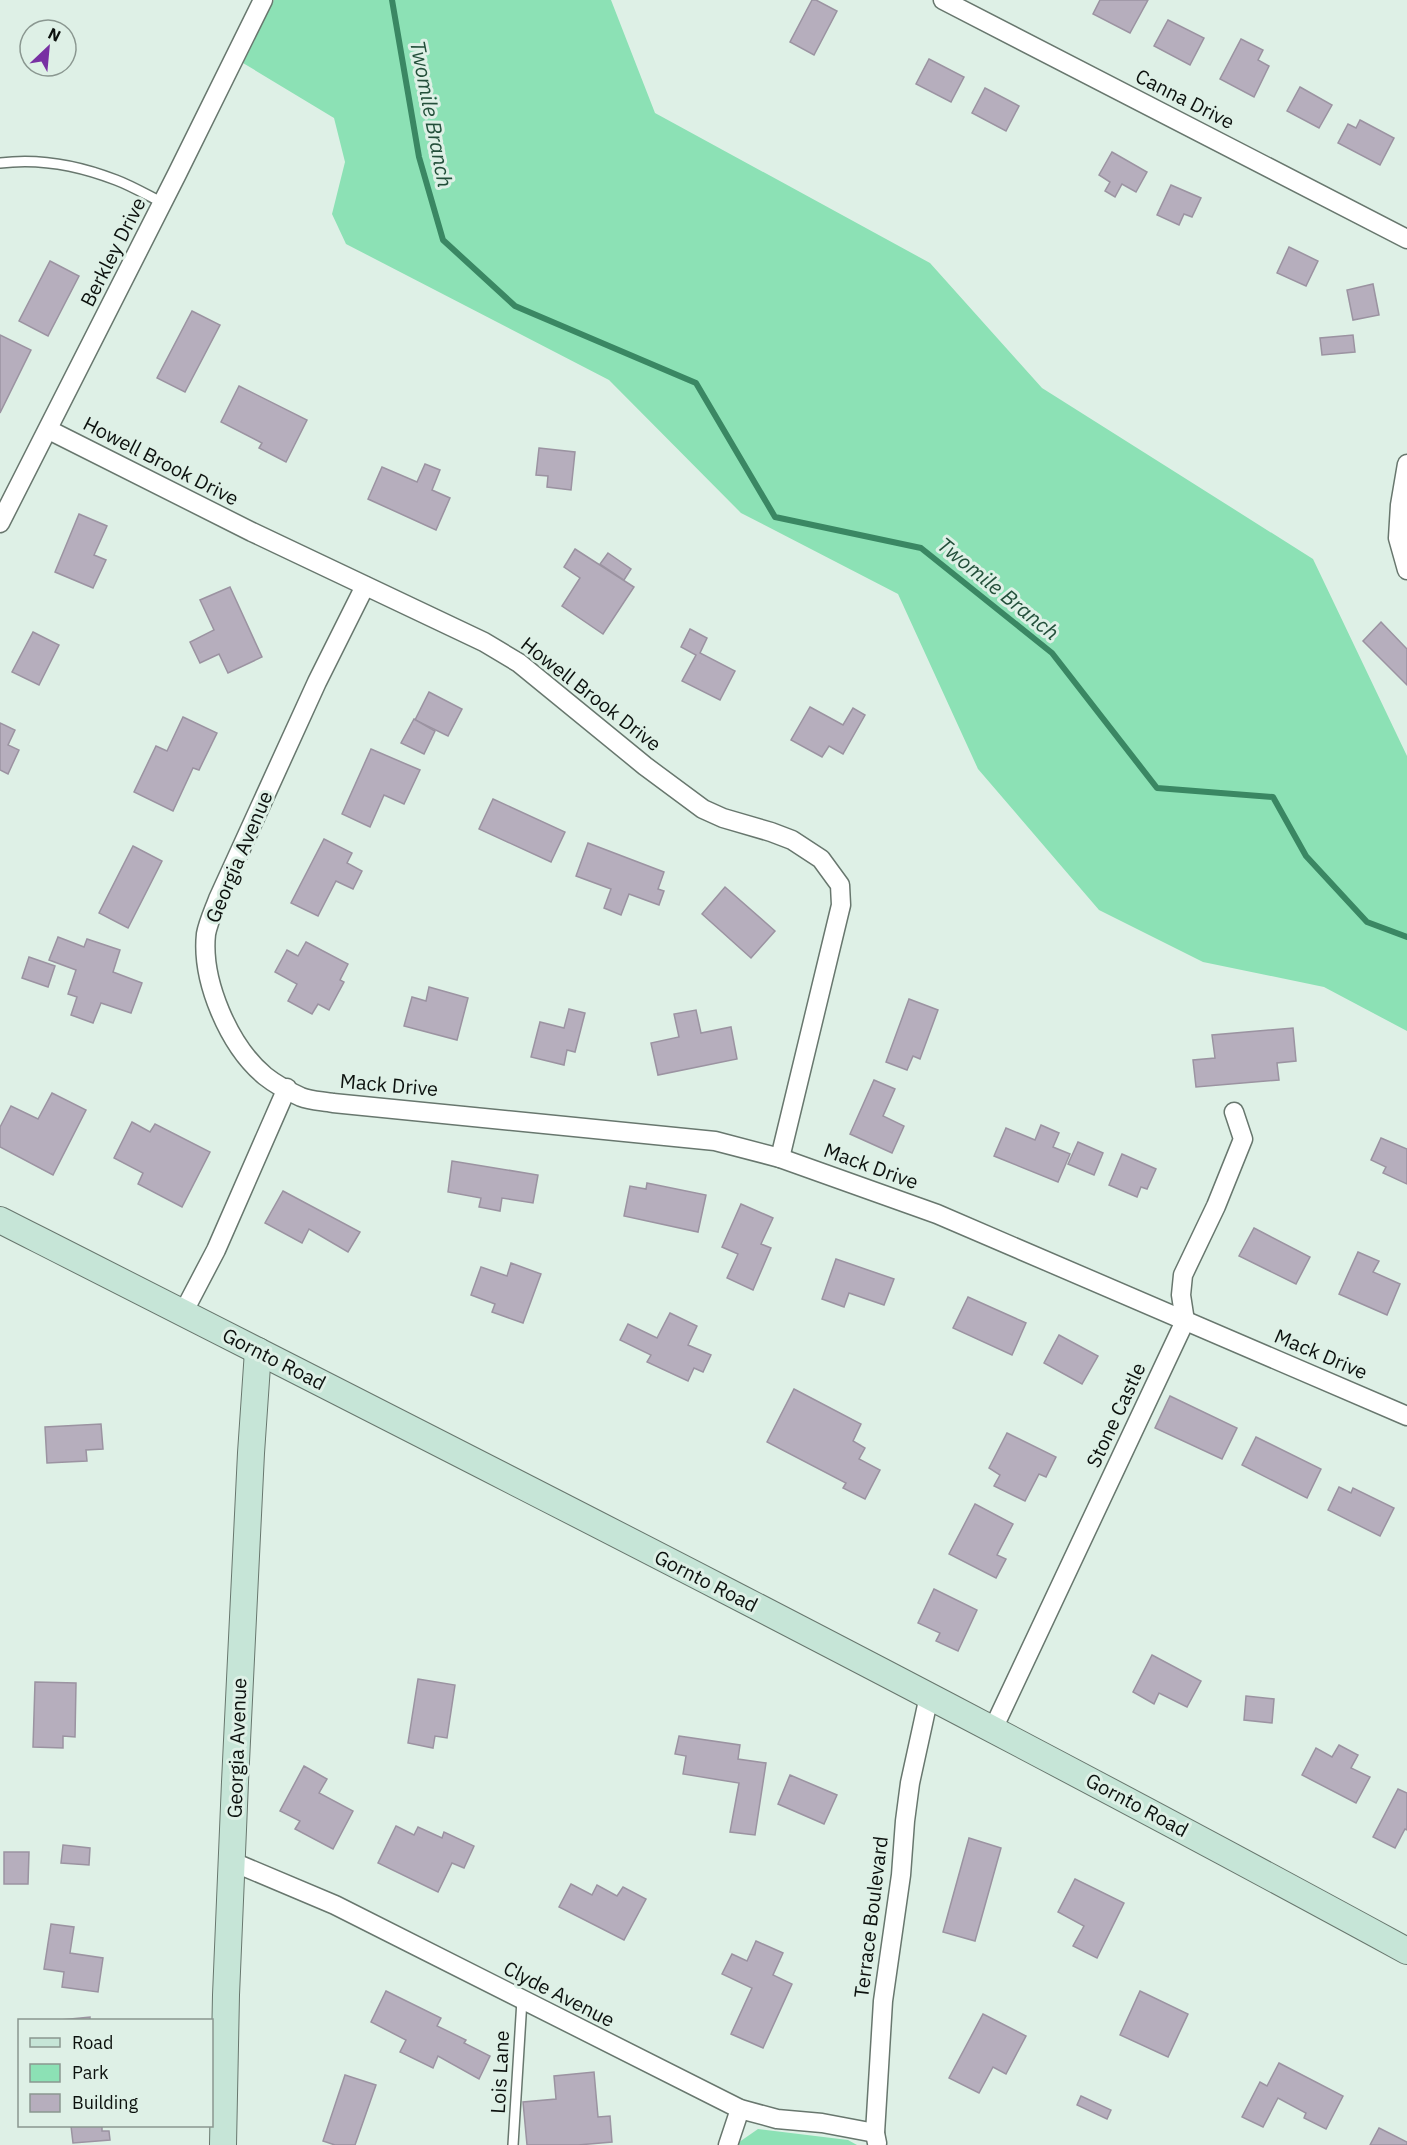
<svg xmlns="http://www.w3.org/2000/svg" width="1407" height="2145" viewBox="0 0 1407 2145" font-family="'IBM Plex Sans',sans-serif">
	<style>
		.green { fill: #8ce1b5 }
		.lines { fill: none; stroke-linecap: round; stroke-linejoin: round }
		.stream { stroke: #3a8763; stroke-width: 6 }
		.building { fill: #b6aebd; stroke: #9b93a1; stroke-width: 1.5 }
		.lane-casing { stroke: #68776e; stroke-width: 12 }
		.street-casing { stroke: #68776e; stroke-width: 21 }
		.secondary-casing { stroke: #68776e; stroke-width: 28 }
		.lane { stroke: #fff; stroke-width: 9 }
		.street { stroke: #fff; stroke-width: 18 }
		.secondary { stroke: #c6e5d7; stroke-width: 26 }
		.labels { text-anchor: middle; stroke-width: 6; stroke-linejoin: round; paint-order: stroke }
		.street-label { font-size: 20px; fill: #0c110e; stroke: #def0e6 }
		.water-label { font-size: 21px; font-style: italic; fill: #234f3a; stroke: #def0e6 }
	</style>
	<rect width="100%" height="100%" fill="#def0e6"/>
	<g class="green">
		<path d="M274,0H611L655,113L930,263L1042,388L1313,559L1407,756V1031L1324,987L1203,962L1099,910L978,769L898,594L741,513L609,380L346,244L332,214L345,162L334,118L243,63Z"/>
		<path d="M758,2129L848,2140L857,2145H735Z"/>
	</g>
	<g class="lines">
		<path class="stream" d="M392,0L419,157L443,240L515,306L696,383L775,517L921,548L1052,653L1157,788L1273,797L1306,856L1367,922L1407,937"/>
	</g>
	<g class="building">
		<path d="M812,0H816L837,11L814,55L790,42Z"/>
		<path d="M1100,0H1148L1130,33L1093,14Z"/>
		<path d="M1168,20L1204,38L1190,65L1154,46Z"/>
		<path d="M1241,39L1263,50L1258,60L1269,66L1254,97L1220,79Z"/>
		<path d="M929,59L964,77L951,102L916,84Z"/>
		<path d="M1300,87L1332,105L1319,128L1287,111Z"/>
		<path d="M985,88L1019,106L1006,131L972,113Z"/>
		<path d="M1360,120L1394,138L1380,165L1338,143L1348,124L1356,128Z"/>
		<path d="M1112,152L1147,172L1136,192L1122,184L1115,197L1105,191L1110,182L1099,175Z"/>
		<path d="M1171,185L1201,198L1192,217L1184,214L1179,225L1157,215Z"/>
		<path d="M1289,247L1318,261L1306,286L1277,273Z"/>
		<path d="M50,261L79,276L48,336L19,321Z"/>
		<path d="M1373,284L1379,315L1353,320L1347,290Z"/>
		<path d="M192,311L220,325L185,392L157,378Z"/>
		<path d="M0,335L31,350L0,413Z"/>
		<path d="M1353,335L1355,352L1322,355L1320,338Z"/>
		<path d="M239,386L307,420L286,462L259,448L262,443L221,422Z"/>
		<path d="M539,448L575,452L571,490L547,487L548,476L536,475Z"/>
		<path d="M425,464L440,470L432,490L450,498L436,530L368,499L382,467L417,482Z"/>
		<path d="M79,514L107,526L94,555L106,560L93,588L55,572Z"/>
		<path d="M575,549L634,587L603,634L562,606L580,578L564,567Z"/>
		<path d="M608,553L631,569L624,580L600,564Z"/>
		<path d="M230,587L262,657L228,673L219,654L200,663L190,642L214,630L200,600Z"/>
		<path d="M1381,622L1407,649V685L1363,641Z"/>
		<path d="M690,629L707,638L700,653L735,671L720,700L682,681L696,655L681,647Z"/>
		<path d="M33,632L59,645L39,685L12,672Z"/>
		<path d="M429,692L462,709L448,736L415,720Z"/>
		<path d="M810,707L843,725L853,708L865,715L843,754L829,746L822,757L791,740Z"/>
		<path d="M183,717L217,733L199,770L193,768L173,811L134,792L156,746L167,751Z"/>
		<path d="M414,719L435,731L424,754L401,743Z"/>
		<path d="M0,723L15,730L8,745L19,750L8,774L0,770Z"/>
		<path d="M371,749L420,770L404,804L384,795L370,827L342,814Z"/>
		<path d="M493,799L565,832L551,862L479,829Z"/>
		<path d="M324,839L352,853L347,863L362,871L353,889L336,881L318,916L291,903Z"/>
		<path d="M588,843L664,872L658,889L664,891L659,905L629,894L621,915L604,908L611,889L576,876Z"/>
		<path d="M133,846L162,861L128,928L99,913Z"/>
		<path d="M725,887L775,931L751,958L702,914Z"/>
		<path d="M58,937L84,947L87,939L120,950L113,972L142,983L131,1013L101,1003L93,1023L71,1015L77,997L68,994L76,970L49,960Z"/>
		<path d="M306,942L348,964L340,980L344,982L329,1010L318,1004L312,1014L288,1001L297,984L275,972L287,950L298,956Z"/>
		<path d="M29,957L55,966L48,987L22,978Z"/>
		<path d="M429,987L468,998L457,1040L404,1026L412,997L426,1001Z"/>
		<path d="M909,999L938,1010L920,1059L913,1056L907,1070L886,1062Z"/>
		<path d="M569,1009L585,1013L575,1052L567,1050L564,1065L531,1057L540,1022L564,1028Z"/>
		<path d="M696,1010L701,1033L731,1027L737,1059L658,1075L651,1043L679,1037L674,1014Z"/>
		<path d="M1293,1028L1296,1061L1277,1063L1279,1080L1196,1087L1193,1060L1215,1058L1212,1035Z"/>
		<path d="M874,1080L895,1089L883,1116L904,1126L892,1153L850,1134Z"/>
		<path d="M52,1093L86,1110L53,1175L0,1147V1127L11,1106L38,1119Z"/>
		<path d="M132,1122L150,1132L155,1124L210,1152L182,1207L138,1184L143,1173L114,1158Z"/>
		<path d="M1041,1125L1059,1133L1053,1147L1070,1154L1058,1182L994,1156L1006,1128L1035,1140Z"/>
		<path d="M1381,1138L1407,1149V1184L1383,1173L1386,1167L1371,1160Z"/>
		<path d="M1078,1142L1103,1153L1094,1175L1068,1164Z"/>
		<path d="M1122,1154L1156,1169L1147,1189L1141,1187L1137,1197L1109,1185Z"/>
		<path d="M452,1161L538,1175L533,1203L502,1198L500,1211L479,1207L481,1198L448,1192Z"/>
		<path d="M647,1183L706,1195L698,1232L624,1216L630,1186L646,1189Z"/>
		<path d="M283,1191L360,1232L348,1252L309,1229L302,1243L265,1223Z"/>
		<path d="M741,1204L773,1218L761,1244L771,1248L753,1290L727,1278L738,1254L722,1247Z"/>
		<path d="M1254,1228L1310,1257L1296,1284L1239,1256Z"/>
		<path d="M1358,1252L1379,1261L1373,1272L1400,1284L1387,1315L1339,1294Z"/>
		<path d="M836,1259L894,1279L884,1305L849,1293L844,1307L822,1299Z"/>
		<path d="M511,1263L541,1274L523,1323L492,1312L495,1304L471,1295L481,1267L507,1276Z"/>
		<path d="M968,1297L1026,1323L1012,1355L953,1328Z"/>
		<path d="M670,1313L697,1326L688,1345L711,1355L703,1372L694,1368L688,1381L647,1362L651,1355L620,1340L628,1324L657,1338Z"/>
		<path d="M1059,1335L1098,1356L1082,1384L1044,1363Z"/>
		<path d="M794,1389L861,1424L853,1441L865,1448L859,1459L880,1470L865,1499L843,1488L846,1483L767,1442Z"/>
		<path d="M1170,1396L1237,1428L1222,1459L1155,1428Z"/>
		<path d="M101,1424L103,1449L86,1450L87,1461L47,1463L45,1427Z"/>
		<path d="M1007,1433L1056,1457L1046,1477L1039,1474L1025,1501L994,1486L1000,1475L989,1468Z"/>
		<path d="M1256,1437L1321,1469L1307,1498L1242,1465Z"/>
		<path d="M1339,1487L1351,1493L1353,1488L1394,1508L1380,1536L1328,1510Z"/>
		<path d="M975,1504L1013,1524L997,1555L1006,1559L996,1578L949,1554Z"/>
		<path d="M934,1589L977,1610L958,1651L936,1641L940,1633L918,1623Z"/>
		<path d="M1152,1655L1201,1681L1187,1707L1159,1693L1154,1704L1133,1692Z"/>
		<path d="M418,1679L455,1685L447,1738L435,1736L433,1748L408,1743Z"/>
		<path d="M35,1682L76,1683L75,1737L63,1736V1748L33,1747Z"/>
		<path d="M1246,1696L1274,1699L1272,1723L1244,1720Z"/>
		<path d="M679,1736L740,1745L738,1759L766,1763L755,1835L730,1832L739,1783L683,1774L686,1756L675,1754Z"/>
		<path d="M1339,1745L1358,1755L1351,1768L1370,1777L1356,1803L1302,1775L1316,1748L1332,1757Z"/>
		<path d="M304,1766L327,1779L319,1793L353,1811L333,1849L295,1829L300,1821L280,1811Z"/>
		<path d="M790,1775L837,1795L824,1824L778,1804Z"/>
		<path d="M1398,1789L1407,1793V1830L1405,1829L1395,1848L1373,1837Z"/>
		<path d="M396,1826L414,1835L418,1827L442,1838L444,1832L474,1846L464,1868L452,1863L438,1892L378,1863Z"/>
		<path d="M969,1838L1001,1848L975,1941L943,1932Z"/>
		<path d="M63,1845L90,1848L89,1865L61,1863Z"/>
		<path d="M4,1852H29L28,1884H4Z"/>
		<path d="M1075,1879L1124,1903L1097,1958L1073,1946L1084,1926L1058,1912Z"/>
		<path d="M571,1884L592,1895L597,1885L617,1896L623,1887L646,1899L624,1940L559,1907Z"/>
		<path d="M51,1924L74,1927L70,1953L103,1958L98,1992L62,1987L64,1972L44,1969Z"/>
		<path d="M756,1941L783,1953L773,1975L792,1984L763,2048L731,2034L752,1988L722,1974L732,1954L747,1961Z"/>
		<path d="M386,1991L441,2018L437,2026L466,2040L464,2043L490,2056L479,2079L438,2056L433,2068L400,2052L406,2040L371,2022Z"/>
		<path d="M1140,1991L1188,2014L1168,2057L1120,2035Z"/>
		<path d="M983,2014L1026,2036L1006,2074L993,2067L979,2093L949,2078Z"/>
		<path d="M90,2017V2020H60Z"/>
		<path d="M1279,2063L1343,2096L1326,2129L1304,2118L1306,2113L1278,2098L1263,2127L1242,2117L1260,2082L1267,2086Z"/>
		<path d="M594,2072L598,2117L610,2116L612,2142L578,2145H527L523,2102L556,2099L554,2076Z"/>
		<path d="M345,2075L376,2085L355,2145H335L323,2141Z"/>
		<path d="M1081,2096L1111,2110L1107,2119L1077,2105Z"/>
		<path d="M71,2126H102V2131H109L110,2140L73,2143Z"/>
		<path d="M1379,2128L1407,2142V2145H1370Z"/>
	</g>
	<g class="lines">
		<defs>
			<g id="lane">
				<path d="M0,163C39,158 80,166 116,180C132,186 147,195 163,203"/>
				<path d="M513,2145L522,2000"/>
			</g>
			<g id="street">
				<path d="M943,0L1407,239"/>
				<path d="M49,430L252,532L484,642L519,663L645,766L703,809L723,818L771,832L792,840L821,859L840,885L841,905L780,1158"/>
				<path d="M1407,464L1400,505L1398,538L1407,570"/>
				<path d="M0,523L177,174L263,0"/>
				<path d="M365,586L317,682L218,899C214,910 208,923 206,934C201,981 229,1046 265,1076C275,1084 290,1092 301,1097C311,1101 323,1101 333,1103L715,1141L780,1158L937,1214L1407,1416"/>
				<path d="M183,1313L216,1250L287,1088"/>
				<path d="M993,1729L1185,1321L1181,1295L1183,1275L1216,1206L1243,1139L1234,1112"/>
				<path d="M233,1862L335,1905L740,2109L777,2119L822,2123L875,2133"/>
				<path d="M877,2143L875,2133L883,2001L901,1875L905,1821L910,1783L929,1696"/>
				<path d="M728,2145L740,2109"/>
			</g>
			<g id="secondary">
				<path d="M0,1220C471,1459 943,1698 1407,1951"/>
				<path d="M223,2145L226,1995L235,1782L251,1453L258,1351"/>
			</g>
		</defs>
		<use href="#lane" class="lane-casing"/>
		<use href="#street" class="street-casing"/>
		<use href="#secondary" class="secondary-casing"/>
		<use href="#lane" class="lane"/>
		<use href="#street" class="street"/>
		<use href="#secondary" class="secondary"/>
	</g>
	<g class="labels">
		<g class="street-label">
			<text transform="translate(1185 99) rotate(27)" y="7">Canna Drive</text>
			<text transform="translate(113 252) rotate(-63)" y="7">Berkley Drive</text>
			<text transform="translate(161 461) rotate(27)" y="7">Howell Brook Drive</text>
			<text transform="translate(591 694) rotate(38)" y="7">Howell Brook Drive</text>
			<text transform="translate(239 857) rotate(-67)" y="7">Georgia Avenue</text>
			<text transform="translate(389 1085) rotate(5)" y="7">Mack Drive</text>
			<text transform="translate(871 1166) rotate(20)" y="7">Mack Drive</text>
			<text transform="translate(1321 1354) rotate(23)" y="7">Mack Drive</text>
			<text transform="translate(274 1359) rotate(27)" y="7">Gornto Road</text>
			<text transform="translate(1116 1415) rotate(-65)" y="7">Stone Castle</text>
			<text transform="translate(706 1581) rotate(27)" y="7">Gornto Road</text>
			<text transform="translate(237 1748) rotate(-88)" y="7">Georgia Avenue</text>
			<text transform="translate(1137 1805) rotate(28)" y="7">Gornto Road</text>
			<text transform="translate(871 1917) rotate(-83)" y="7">Terrace Boulevard</text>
			<text transform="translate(559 1994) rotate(27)" y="7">Clyde Avenue</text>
			<text transform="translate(500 2072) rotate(-87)" y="7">Lois Lane</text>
		</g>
		<g class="water-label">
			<text transform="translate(431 114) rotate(79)" y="7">Twomile Branch</text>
			<text transform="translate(998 589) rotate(39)" y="7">Twomile Branch</text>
		</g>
	</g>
	<rect x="18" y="2019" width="195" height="108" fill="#def0e6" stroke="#8a9790" stroke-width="1.5"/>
	<rect x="30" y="2038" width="30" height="9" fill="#c6e5d7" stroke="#8a9790" stroke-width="1.5"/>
	<text x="72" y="2049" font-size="18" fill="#0c110e">Road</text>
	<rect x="30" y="2064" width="30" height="18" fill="#8ce1b5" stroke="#8a9790" stroke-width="1.5"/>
	<text x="72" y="2079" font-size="18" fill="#0c110e">Park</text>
	<rect x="30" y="2094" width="30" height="18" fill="#b6aebd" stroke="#8a9790" stroke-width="1.5"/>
	<text x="72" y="2109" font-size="18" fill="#0c110e">Building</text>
	<g transform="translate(48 48) rotate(26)"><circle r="28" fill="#def0e6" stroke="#8a9790" stroke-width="1.5"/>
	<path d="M0-4.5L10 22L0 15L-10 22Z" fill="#7830a3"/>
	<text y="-9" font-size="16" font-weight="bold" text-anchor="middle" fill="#0c110e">N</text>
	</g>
</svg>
